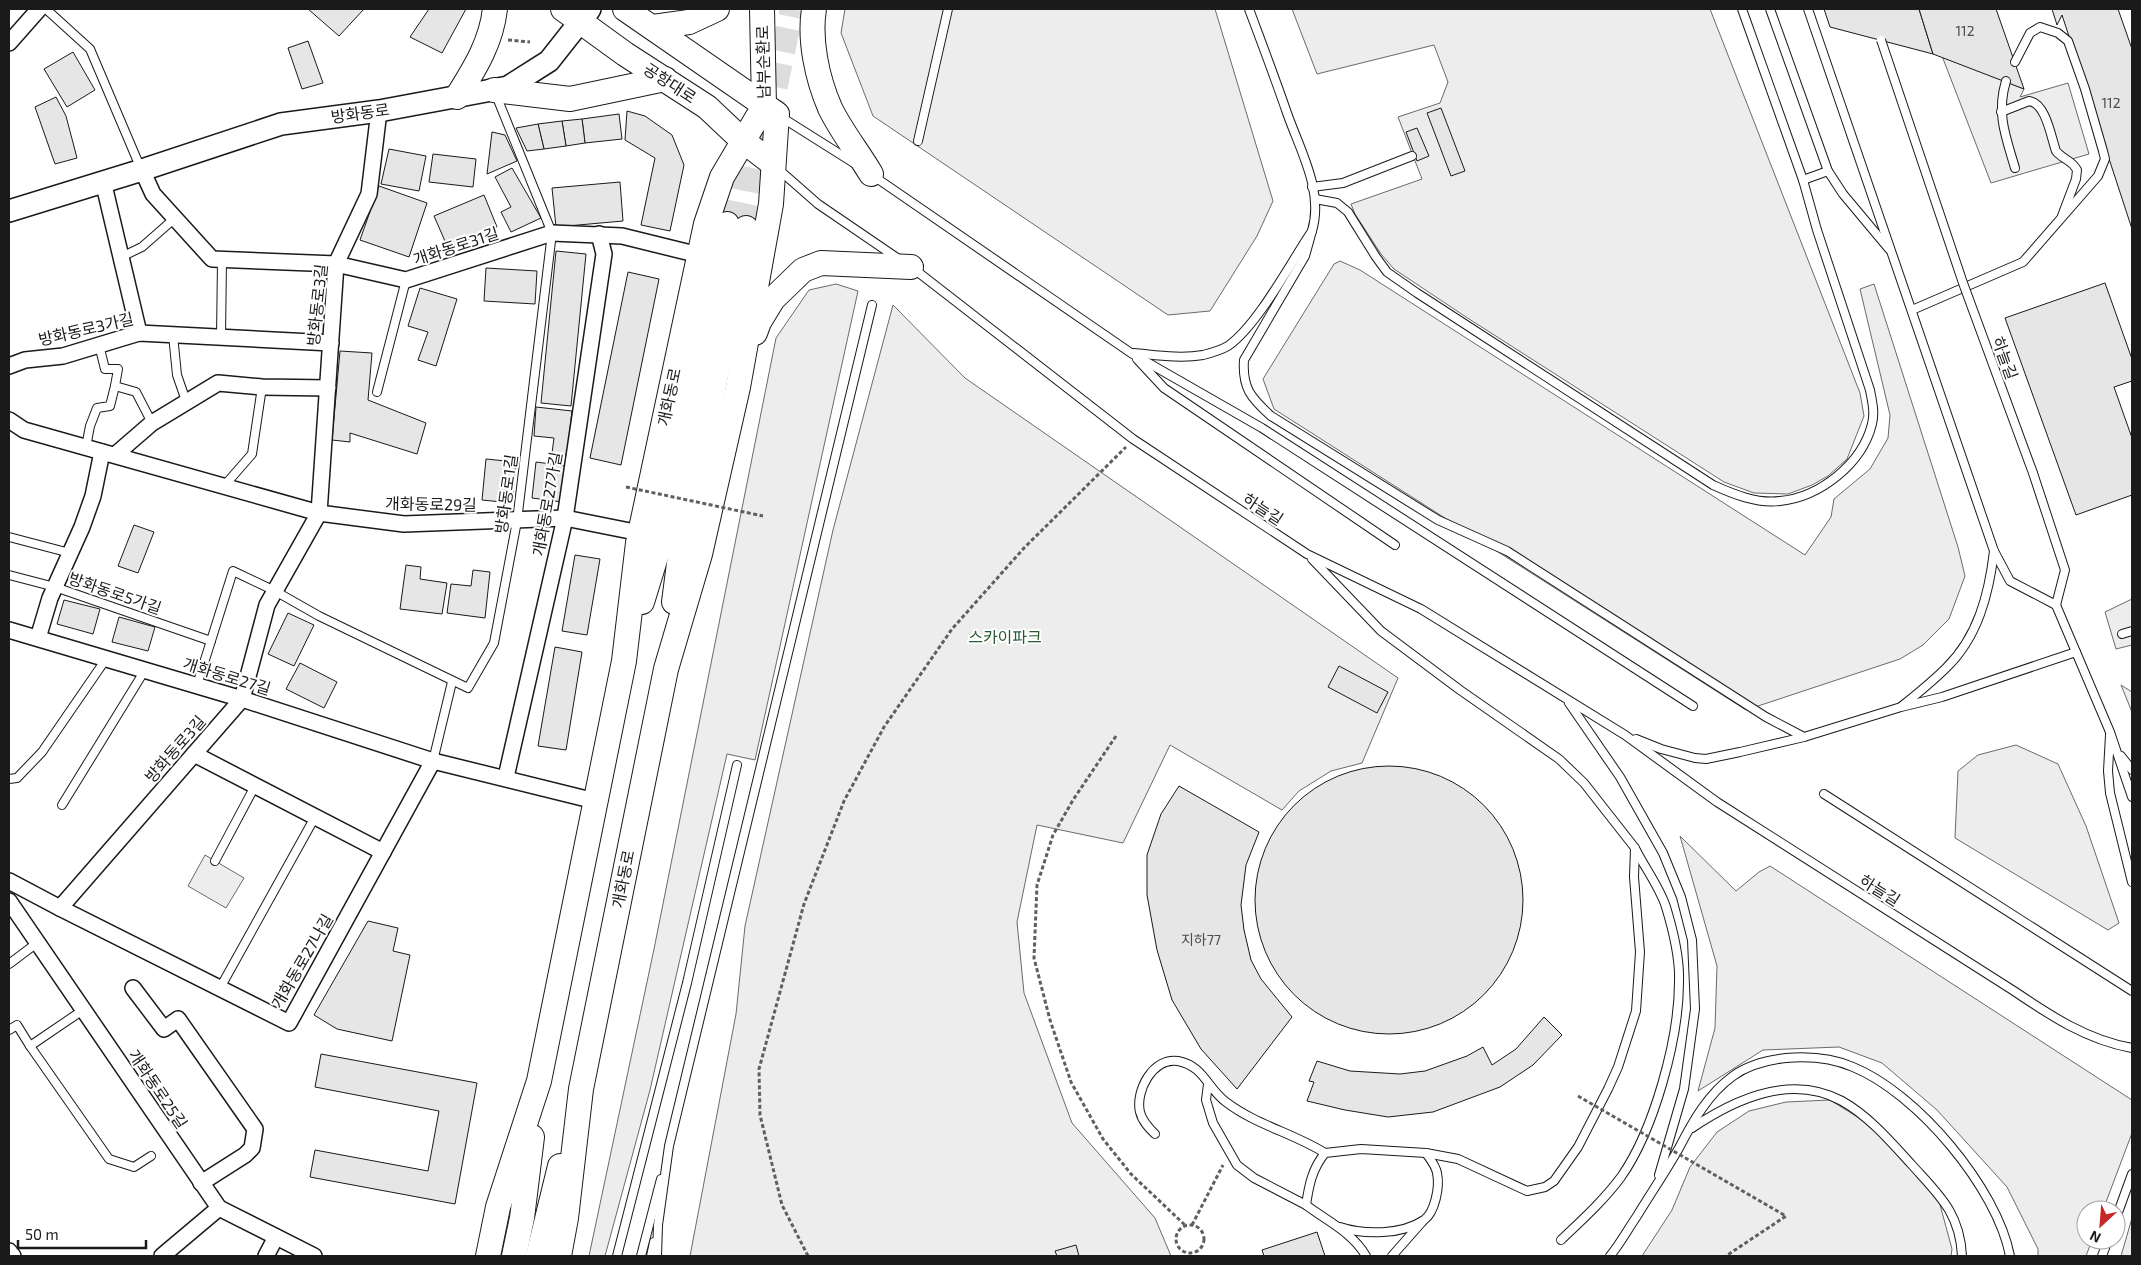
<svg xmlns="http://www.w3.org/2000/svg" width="2141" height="1265" viewBox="0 0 2141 1265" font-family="'Exo 2','Noto Sans KR',sans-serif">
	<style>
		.built { fill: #ededed; stroke: #6a6a6a }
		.building { fill: #e6e6e6; stroke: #1a1a1a }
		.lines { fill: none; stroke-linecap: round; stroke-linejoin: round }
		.primary-tunnel { stroke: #ddd; stroke-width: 24; stroke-dasharray: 24 12; stroke-linecap: butt }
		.lane-casing { stroke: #1a1a1a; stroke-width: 10 }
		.street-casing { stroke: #1a1a1a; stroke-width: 18 }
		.secondary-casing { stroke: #1a1a1a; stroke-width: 24 }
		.primary-casing { stroke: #1a1a1a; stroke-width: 26 }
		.path { stroke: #5f5f5f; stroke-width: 3; stroke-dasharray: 4 2.5; stroke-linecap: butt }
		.lane { stroke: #fff; stroke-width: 8 }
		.street { stroke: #fff; stroke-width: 15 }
		.secondary { stroke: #fff; stroke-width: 21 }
		.primary { stroke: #fff; stroke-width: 24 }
		.lane-bridge-casing { stroke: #1a1a1a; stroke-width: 10; stroke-linecap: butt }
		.path-bridge { stroke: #5f5f5f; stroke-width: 3; stroke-dasharray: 4 2.5; stroke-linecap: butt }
		.lane-bridge { stroke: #fff; stroke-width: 8 }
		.labels { text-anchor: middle; stroke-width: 4; stroke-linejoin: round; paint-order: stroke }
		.number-label { font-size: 14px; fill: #4d4d4d }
		.street-label { font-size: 16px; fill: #1a1a1a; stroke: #fff }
		.park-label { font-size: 16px; fill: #2b5a34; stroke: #fff }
	</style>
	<rect width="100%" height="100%" fill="#fff"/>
	<g class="built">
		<path d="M845,9H1215L1273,201L1257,236L1210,311L1168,315L873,116L841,33Z"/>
		<path d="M1292,9H1710L1860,393L1864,416L1847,459L1828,476L1812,485L1788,494L1754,493L1724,482L1466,317L1394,269L1381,254L1355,214L1351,204L1422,179L1398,117L1440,103L1448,82L1434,45L1317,74Z"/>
		<path d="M1942,56L2024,89L2020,97L2068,83L2089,154L1991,183Z"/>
		<path d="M1340,261L1360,270L1805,555L1831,517L1834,499L1870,469L1888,438L1890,415L1860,289L1874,284L1958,547L1965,576L1949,619L1923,645L1900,659L1746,710L1274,409L1263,379L1334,264Z"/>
		<path d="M836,284L858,291L755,760L727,754L650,1090L605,1256H589L654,949L776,338L809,290Z"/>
		<path d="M893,305L965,378L1398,678L1362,763L1331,771L1299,791L1282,810L1170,745L1123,843L1037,825L1017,922L1024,993L1072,1123L1155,1218L1171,1256H690L736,1014L745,926L833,530Z"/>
		<path d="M2132,599V645L2116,649L2105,612Z"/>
		<path d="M2121,685L2132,692V712Z"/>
		<path d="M2016,745L2058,764L2086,826L2119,923L2108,930L1955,838L1958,771L1978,755Z"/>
		<path d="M1680,836L1736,891L1759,872L1770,866L2132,1100V1133L2103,1210H2086V1240H2092L2086,1256H2038V1249L2007,1187L1937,1110L1882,1063L1839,1047L1763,1050L1698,1091L1715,1028L1717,966Z"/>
		<path d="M205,855L244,878L226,908L188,886Z"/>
		<path d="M1830,1100L1872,1126L1939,1201L1952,1249L1951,1256H1642L1672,1210L1690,1167L1717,1132L1749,1111L1786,1102Z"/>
		<path d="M2132,1218V1256H2121Z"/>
	</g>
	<g class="building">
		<path d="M308,9H364L339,36Z"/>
		<path d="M429,9H466L442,53L410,37Z"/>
		<path d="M1824,9H1919L1933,54L1830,27Z"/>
		<path d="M1919,9H1996L2024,89L1933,54Z"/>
		<path d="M2052,9H2118L2132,49V229L2062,15L2057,25Z"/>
		<path d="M308,41L323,83L302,89L288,48Z"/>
		<path d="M73,52L95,90L67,107L44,69Z"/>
		<path d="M56,97L66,116L77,158L55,164L35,107Z"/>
		<path d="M1441,108L1465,171L1451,176L1427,113Z"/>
		<path d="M627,111L645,116L672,135L684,165L670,231L641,225L655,158L625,140Z"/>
		<path d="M619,114L622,139L585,143L582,119Z"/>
		<path d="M582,119L585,143L566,146L562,121Z"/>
		<path d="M562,121L566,146L544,149L538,124Z"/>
		<path d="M538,124L544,149L527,151L516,128Z"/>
		<path d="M1417,128L1429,156L1417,161L1406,132Z"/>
		<path d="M492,132L505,135L517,161L487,174Z"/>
		<path d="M389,149L426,156L419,191L381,184Z"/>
		<path d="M433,154L476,159L473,187L429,182Z"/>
		<path d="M512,168L541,218L511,232L501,212L511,207L495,177Z"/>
		<path d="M620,182L623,221L556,227L552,188Z"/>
		<path d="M379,186L427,203L409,257L360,240Z"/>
		<path d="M484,195L497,227L448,248L434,216Z"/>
		<path d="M556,251L586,254L571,406L541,403Z"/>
		<path d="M486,268L537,271L535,304L484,301Z"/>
		<path d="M628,272L659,279L621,465L590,458Z"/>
		<path d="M2105,283L2132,359V381L2114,387L2132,438V495L2076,515L2005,318Z"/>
		<path d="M420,288L457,299L436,366L418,360L428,332L408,326Z"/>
		<path d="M340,351L372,353L368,400L426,423L417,454L350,433V442L332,440Z"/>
		<path d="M536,407L572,411L567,455L552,453L554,438L534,436Z"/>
		<path d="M486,459L516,462L512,503L482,500Z"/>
		<path d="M536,462L566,466L562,502L532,498Z"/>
		<path d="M134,525L154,532L138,573L118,566Z"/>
		<path d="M575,555L600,559L587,635L562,631Z"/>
		<path d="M406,565L421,567L420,579L447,583L442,614L400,609Z"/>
		<path d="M473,570L490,572L485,618L447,613L451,584L471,586Z"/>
		<path d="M64,600L100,609L93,634L57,624Z"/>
		<path d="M288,613L314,625L294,666L268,654Z"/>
		<path d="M119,617L155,627L148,651L112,642Z"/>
		<path d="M555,647L582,652L566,750L538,746Z"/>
		<path d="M300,663L337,682L324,708L286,689Z"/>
		<path d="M1339,666L1388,692L1377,713L1328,687Z"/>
		<circle cx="1389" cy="900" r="134"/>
		<path d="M1179,786L1259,832L1246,865L1241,905L1244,930L1251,960L1261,979L1292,1017L1237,1089L1201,1049L1172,1000L1157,950L1147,895V855L1161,814Z"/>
		<path d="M368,921L398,928L393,951L410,955L392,1041L337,1029L314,1015Z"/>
		<path d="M1544,1017L1562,1035L1533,1065L1500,1087L1433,1112L1388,1117L1345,1110L1307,1101L1314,1082L1309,1081L1317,1061L1350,1071L1400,1074L1425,1071L1467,1056L1483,1047L1492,1065L1516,1049Z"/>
		<path d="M321,1054L477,1083L455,1204L310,1177L315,1150L428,1171L439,1111L315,1087Z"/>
		<path d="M1317,1232L1325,1256H1264L1262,1250Z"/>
		<path d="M1076,1245L1079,1256H1057L1055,1251Z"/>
	</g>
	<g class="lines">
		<g class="primary-tunnel">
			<path d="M727,224L746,140"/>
			<path d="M746,228L792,9"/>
		</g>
		<defs>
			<g id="lane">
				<path d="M46,9L90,49L141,169"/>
				<path d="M1742,9L1803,180"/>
				<path d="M1770,9L1828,171L1843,194L1889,249"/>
				<path d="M1808,9L1994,551L2010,581L2056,605"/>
				<path d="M2006,81C1996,114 2006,137 2015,168"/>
				<path d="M2001,112L2029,101C2046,103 2051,137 2056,151C2062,159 2072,160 2077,170L2076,179L2062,216"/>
				<path d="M781,117L854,163"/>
				<path d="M918,141L948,9"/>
				<path d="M777,168L818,204L900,260"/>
				<path d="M872,175L1131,353L1262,428L1693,706"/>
				<path d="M1312,187L1343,183L1412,156"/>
				<path d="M1315,199L1337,203L1348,212L1376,257L1387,272L1417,293L1713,485C1733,494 1757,504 1780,501C1820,497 1862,464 1872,424C1875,412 1872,401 1870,390L1817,230L1803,180L1828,171"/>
				<path d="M1312,231L1305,256L1244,360C1242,388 1251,398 1271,416L1438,520L1507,551L1766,717L1804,737"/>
				<path d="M121,257L142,247L175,218"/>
				<path d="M914,269L1133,439L1307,554L1421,609L1625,735L1717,802L2014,991C2051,1016 2087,1040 2132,1048"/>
				<path d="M1912,310L2023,262L2098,176L2105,159L2103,151L2085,89L2068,41L2058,33L2040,27L2030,33L2015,62"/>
				<path d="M173,335L177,375L186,401"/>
				<path d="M221,337L222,260"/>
				<path d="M99,345L105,369H118L115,386L136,392L152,423"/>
				<path d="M1134,353C1156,355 1180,359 1203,355C1211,353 1221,350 1228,346C1258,325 1291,262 1312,231C1324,191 1300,150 1287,113C1275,78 1262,44 1249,9"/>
				<path d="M1137,359L1164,388L1395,545"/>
				<path d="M377,392L406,280"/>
				<path d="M86,447L90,426L97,408L110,406L115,386"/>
				<path d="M2033,473L2065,570L2056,605"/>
				<path d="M224,486L252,454L262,387"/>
				<path d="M9,537L70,553"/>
				<path d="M1312,559L1381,631L1460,690L1559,759L1584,783L1635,848L1634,877L1640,952L1636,1011L1618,1067L1608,1089L1578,1147L1554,1181L1545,1187L1527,1191L1458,1159L1426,1153L1361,1149L1325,1153C1312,1169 1309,1185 1306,1205C1327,1221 1352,1232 1366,1256"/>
				<path d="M9,575L55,587L211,641"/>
				<path d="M2056,605L2110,732L2132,797"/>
				<path d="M2122,634L2132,631"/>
				<path d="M197,685L233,571L275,591L319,616L468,688L494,643L517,521L552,233L496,95"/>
				<path d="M1569,703L1620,777L1663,853L1681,897L1692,940L1695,1009L1684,1089L1659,1175"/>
				<path d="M1902,706C1917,694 1932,682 1946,668C1978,637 1989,594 1994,551"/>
				<path d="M2110,735L2108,771L2110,793L2132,882"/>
				<path d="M1636,739L1661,749L1695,758L1706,759L1740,752L1804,737L1901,707L1942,697L2076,652"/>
				<path d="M2121,756L2132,770"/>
				<path d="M433,761L452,682"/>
				<path d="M9,779L17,778L42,752L106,659"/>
				<path d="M1824,794L2132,991"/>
				<path d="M62,805L145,670"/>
				<path d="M215,861L255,786"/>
				<path d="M9,964L37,943"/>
				<path d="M220,988L315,817"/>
				<path d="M83,1010L30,1046L109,1159L134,1167L151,1156"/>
				<path d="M9,1030L17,1025L30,1046"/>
				<path d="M1208,1084L1206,1100L1213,1123L1237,1165L1254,1178L1306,1205"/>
				<path d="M1692,1128C1735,1099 1791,1073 1842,1101C1870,1117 1891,1142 1912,1165C1939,1195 1960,1213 1962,1256"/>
				<path d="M1155,1134C1149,1128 1142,1121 1140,1112C1135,1091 1153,1057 1178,1061C1204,1066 1207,1088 1226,1102C1256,1125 1293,1133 1325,1153"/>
				<path d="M2116,1218L2132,1174"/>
				<path d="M1340,1227C1364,1235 1402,1235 1424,1220C1435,1212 1440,1187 1437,1173C1436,1166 1430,1159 1426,1153"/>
				<path d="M1561,1240C1582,1220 1604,1200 1621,1177C1654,1130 1679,1039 1679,982C1680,958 1673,930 1666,907C1660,888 1645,868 1636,850"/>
				<path d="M617,1256L687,983L737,765"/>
				<path d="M641,1256L661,1179"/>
				<path d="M651,1256L654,1242"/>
				<path d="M657,1256L658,1225L669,1146L872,305"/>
				<path d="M1392,1256L1422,1222"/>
				<path d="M1610,1256C1620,1244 1628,1229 1637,1216C1651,1193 1666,1171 1679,1148C1693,1121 1708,1094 1733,1076C1748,1065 1768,1060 1786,1058C1809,1056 1832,1058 1853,1067C1917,1093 1997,1188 2010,1256"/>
				<path d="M2102,1256L2108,1240"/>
			</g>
			<g id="street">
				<path d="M9,43L39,9"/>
				<path d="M142,170L153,194L212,259L336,264L406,280L552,233L622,236L699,255"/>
				<path d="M103,181L139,333"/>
				<path d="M9,366L25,360L63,356L139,333L331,343"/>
				<path d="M9,420L24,430L319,513L404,524L565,518L640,533"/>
				<path d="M115,455L152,423L218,383L262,387L328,388"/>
				<path d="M9,630L242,699L433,761L595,801"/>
				<path d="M38,638L50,598L82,527L93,496L102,452"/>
				<path d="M194,754L383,852"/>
				<path d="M506,777L565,518L604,254L599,234"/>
				<path d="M9,881L60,908L289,1023L433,761"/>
				<path d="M9,901L219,1208L314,1256"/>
				<path d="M60,908L242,699L267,605L319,513L336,264L369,194L379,111"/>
				<path d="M133,988L164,1029L178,1019L255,1129L252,1148L245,1155L201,1183"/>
				<path d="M9,1251L13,1256"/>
				<path d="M162,1256L219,1208"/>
				<path d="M266,1256L276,1237"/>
			</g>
			<path id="secondary" d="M9,211L142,170L281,124L379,111L508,87L549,61L590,9"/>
			<g id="primary">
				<path d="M563,9L625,54L707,107L742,140L772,163"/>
				<path d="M814,9C809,40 817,78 830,108C841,131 858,152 871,174"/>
				<path d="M653,27L689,22L717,9"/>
				<path d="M494,90L570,99L665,79"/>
				<path d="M457,97C475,68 491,43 495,9"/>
				<path d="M755,333L759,322L773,299L803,270L821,263L911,267"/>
				<path d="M642,602L658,550L727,224"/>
				<path d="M674,602L681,548L746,228"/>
				<path d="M488,1256L498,1207L539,1081L624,661L638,543L706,224L722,177L764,106L762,9"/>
				<path d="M514,1256L522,1218L532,1137"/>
				<path d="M538,1256L560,1166"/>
				<path d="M559,1256L566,1218L581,1089L666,669L700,554L738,387L771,204L777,114L625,9"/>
			</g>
		</defs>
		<use href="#lane" class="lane-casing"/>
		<use href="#street" class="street-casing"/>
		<use href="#secondary" class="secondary-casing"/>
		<use href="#primary" class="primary-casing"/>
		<g class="path">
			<path d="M508,40L530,42"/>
			<path d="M1116,736L1073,800L1053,835L1037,885L1034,958L1050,1020L1071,1082L1103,1139L1131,1174L1186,1226"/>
			<path d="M1192,1225L1223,1165"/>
			<circle cx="1190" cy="1239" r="14"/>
			<path d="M808,1256L782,1205L760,1115L759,1069L804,904L844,801L884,727L952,629L1024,548L1126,447"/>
		</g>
		<use href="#lane" class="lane"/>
		<use href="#street" class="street"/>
		<use href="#secondary" class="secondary"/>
		<use href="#primary" class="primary"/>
		<defs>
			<path id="lane-bridge" d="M1881,40L1963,283L2033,473"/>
		</defs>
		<use href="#lane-bridge" class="lane-bridge-casing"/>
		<g class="path-bridge">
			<path d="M626,487L763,516"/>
			<path d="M1578,1096L1786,1216L1726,1256"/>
		</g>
		<use href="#lane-bridge" class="lane-bridge"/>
	</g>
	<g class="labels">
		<g class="number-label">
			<text x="1965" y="36">112</text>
			<text x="2111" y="108">112</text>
			<text x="1201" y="945">지하77</text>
		</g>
		<g class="street-label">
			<text transform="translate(763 62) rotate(-91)" y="6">남부순환로</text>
			<text transform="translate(670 83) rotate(33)" y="6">공항대로</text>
			<text transform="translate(360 113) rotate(-8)" y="6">방화동로</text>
			<text transform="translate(456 246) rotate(-18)" y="6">개화동로31길</text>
			<text transform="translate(317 305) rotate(-84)" y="6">방화동로3길</text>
			<text transform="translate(86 329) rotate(-13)" y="6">방화동로3가길</text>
			<text transform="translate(2005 358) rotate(70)" y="6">하늘길</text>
			<text transform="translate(669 397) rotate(-78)" y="6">개화동로</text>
			<text transform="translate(506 494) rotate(-82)" y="6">방화동로1길</text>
			<text transform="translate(431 504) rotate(1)" y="6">개화동로29길</text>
			<text transform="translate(547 504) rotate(-80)" y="6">개화동로27가길</text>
			<text transform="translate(1263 509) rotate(33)" y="6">하늘길</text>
			<text transform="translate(115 593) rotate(19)" y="6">방화동로5가길</text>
			<text transform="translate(227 676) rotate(17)" y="6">개화동로27길</text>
			<text transform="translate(175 749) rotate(-49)" y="6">방화동로3길</text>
			<text transform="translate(623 879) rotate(-79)" y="6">개화동로</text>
			<text transform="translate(1880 890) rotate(32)" y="6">하늘길</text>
			<text transform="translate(302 961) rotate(-60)" y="6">개화동로27나길</text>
			<text transform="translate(158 1089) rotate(56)" y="6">개화동로25길</text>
		</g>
		<g class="park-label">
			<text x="1005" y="643">스카이파크</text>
		</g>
	</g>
	<rect width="2141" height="1265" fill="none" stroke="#1a1a1a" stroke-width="20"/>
	<g transform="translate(2101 1225) rotate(206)"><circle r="24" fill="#ffffff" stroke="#a3a3a3"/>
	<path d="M0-4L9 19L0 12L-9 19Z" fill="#c62828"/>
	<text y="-8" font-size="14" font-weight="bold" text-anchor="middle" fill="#1a1a1a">N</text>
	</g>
	<path d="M18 1240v8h128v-8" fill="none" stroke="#1a1a1a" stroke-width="2.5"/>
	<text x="25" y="1240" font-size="15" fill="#1a1a1a" stroke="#ffffff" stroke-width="4" paint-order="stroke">50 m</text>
</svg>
